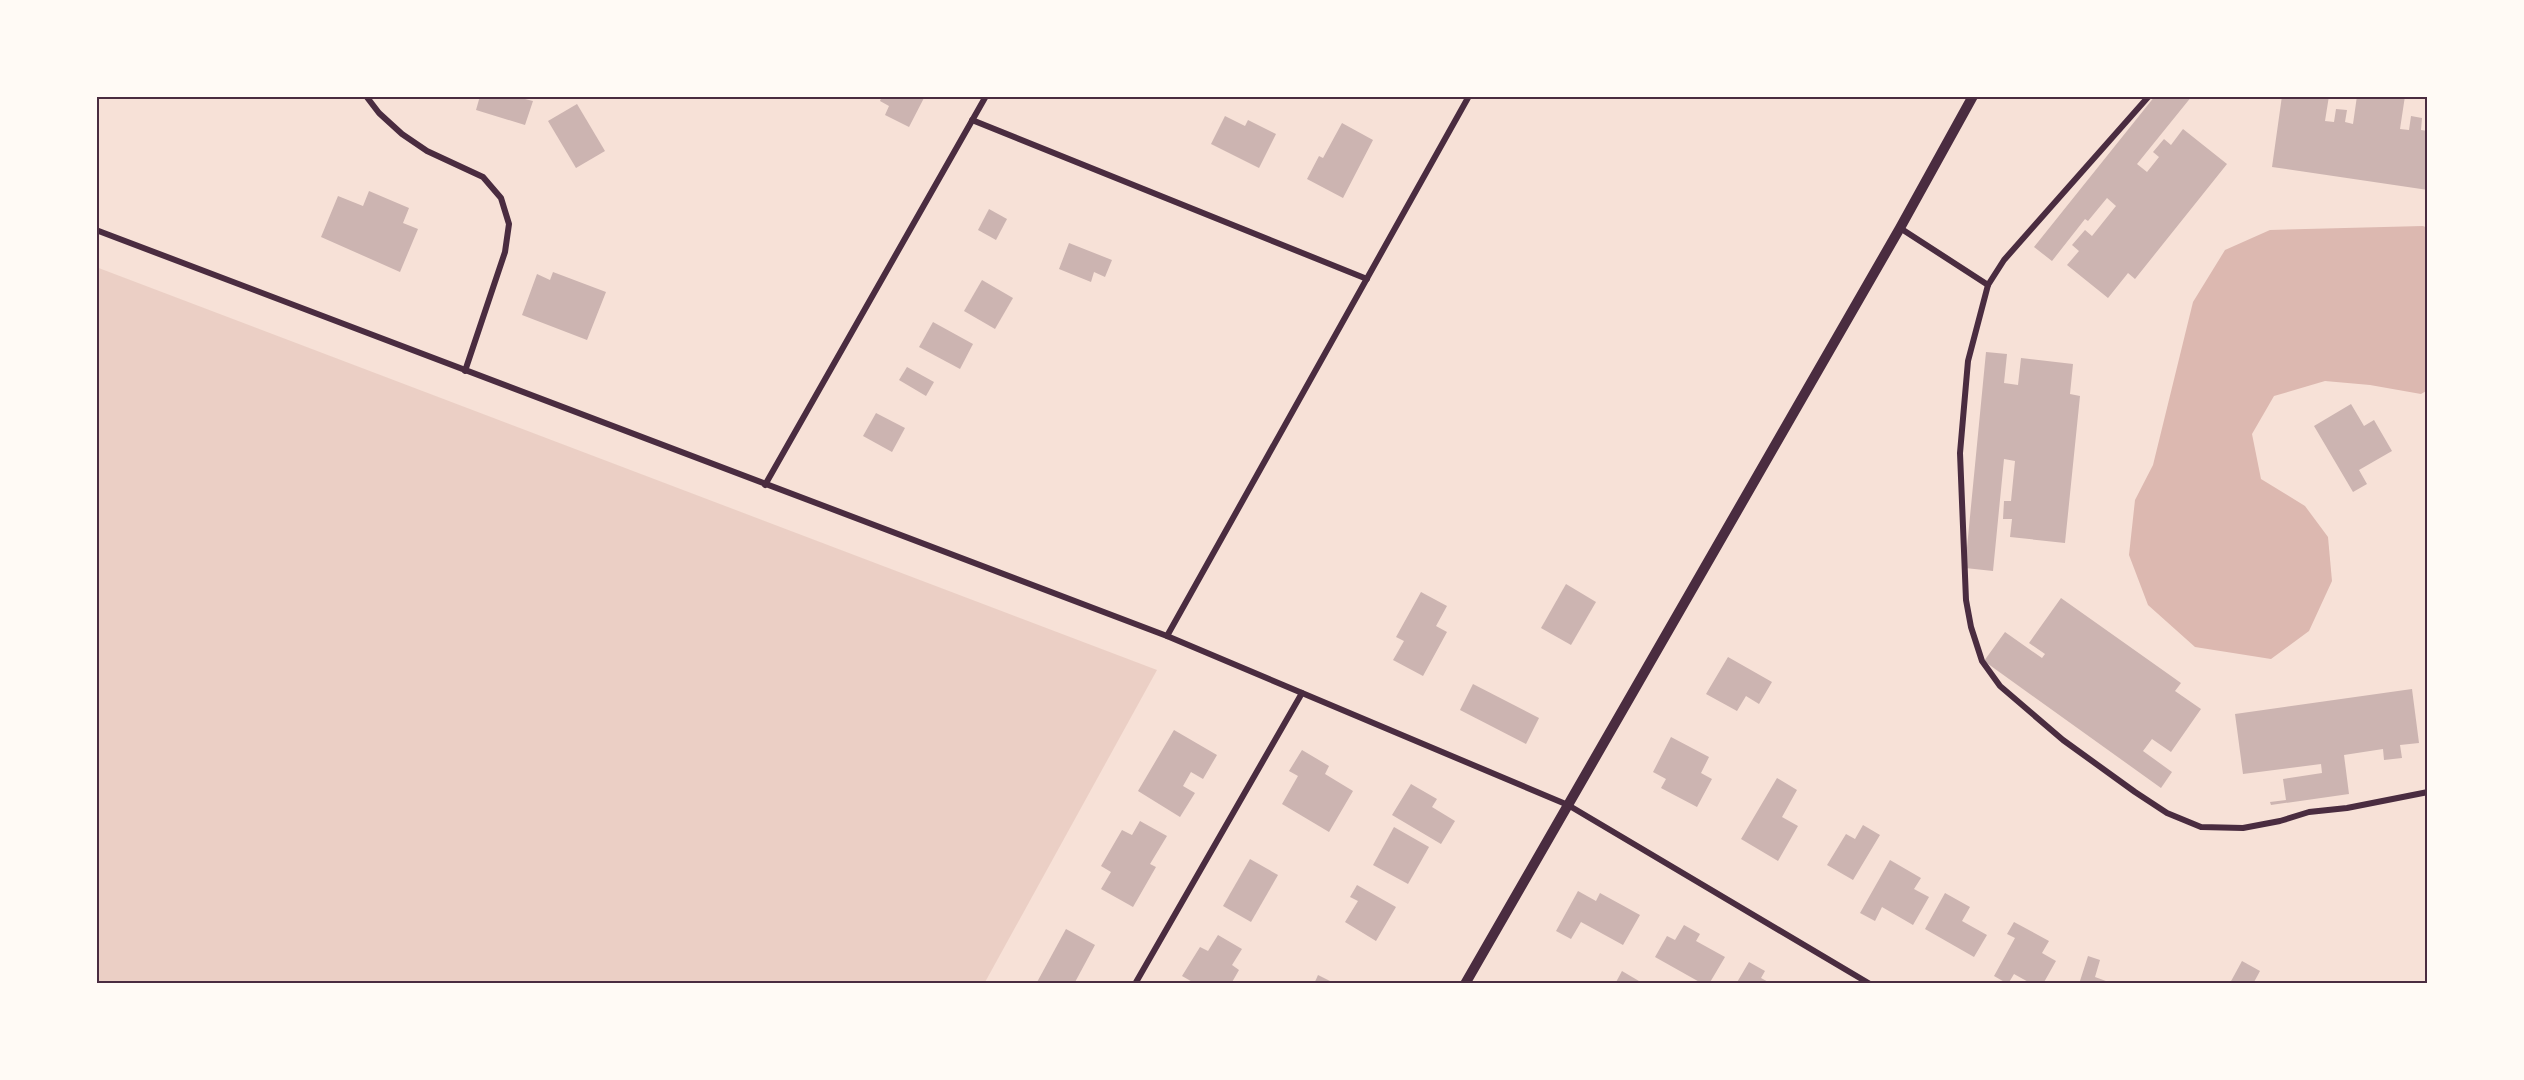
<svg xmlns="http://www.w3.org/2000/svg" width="2524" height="1080" viewBox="0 0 2524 1080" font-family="'IBM Plex Sans',sans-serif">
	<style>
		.green { fill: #ebcfc5 }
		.water { fill: #dcb8b0 }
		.building { fill: #ccb4b1 }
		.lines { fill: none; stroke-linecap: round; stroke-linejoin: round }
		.minor { stroke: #4a2c40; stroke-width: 6 }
		.tertiary { stroke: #4a2c40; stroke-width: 10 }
		.neatline { fill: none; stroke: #4a2c40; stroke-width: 2 }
	</style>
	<rect width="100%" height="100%" fill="#f7e1d7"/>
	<path class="green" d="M96,267L1157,670L984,984H96Z"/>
	<path class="water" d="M2423,226L2428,228V390L2421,394L2370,385L2325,381L2274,396L2252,434L2261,479L2305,506L2328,537L2332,581L2309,631L2271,659L2195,647L2148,605L2129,555L2135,500L2153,465L2193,302L2225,250L2270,230Z"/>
	<g class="building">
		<path d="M480,96H526L525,99L533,101L525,125L476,110Z"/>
		<path d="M882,96H925L909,127L885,115L889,106L880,101Z"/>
		<path d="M2155,96H2192L2137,164L2147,172L2159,157L2153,152L2164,139L2171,145L2183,129L2227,164L2135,279L2128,273L2108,298L2067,265L2079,251L2072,245L2085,230L2092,236L2116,206L2107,198L2088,221L2085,219L2052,261L2034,247Z"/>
		<path d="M2282,96H2329L2325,121L2334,122L2336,109L2347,110L2345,122L2353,124L2357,96H2405L2400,129L2409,130L2411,116L2422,118L2421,130L2428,131V190L2272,167Z"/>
		<path d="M577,104L605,151L576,168L548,121Z"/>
		<path d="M1225,116L1245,126L1248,120L1276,134L1259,168L1211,144Z"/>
		<path d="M1342,123L1373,140L1343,198L1307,179L1319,156L1323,158Z"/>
		<path d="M369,191L409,208L403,223L418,229L400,272L321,237L338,196L363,206Z"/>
		<path d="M989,209L1007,219L996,240L978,230Z"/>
		<path d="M1069,243L1112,260L1105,277L1094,272L1091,282L1059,269Z"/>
		<path d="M553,272L606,292L587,340L522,315L537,274L550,280Z"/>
		<path d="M982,280L1013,298L995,329L964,311Z"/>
		<path d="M933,322L973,344L960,369L919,347Z"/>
		<path d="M1986,352L2007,354L2004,383L2018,385L2021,358L2073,364L2070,394L2080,396L2065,543L2010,537L2012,519H2003L2004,501H2011L2015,461L2004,459L1993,571L1965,568Z"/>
		<path d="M907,367L934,382L926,396L899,380Z"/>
		<path d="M2351,404L2364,426L2374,420L2392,451L2359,470L2367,484L2353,492L2314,426Z"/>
		<path d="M876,413L905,428L892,452L863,436Z"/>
		<path d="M1566,584L1596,602L1571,645L1541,628Z"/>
		<path d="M1421,592L1447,606L1436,626L1447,632L1423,676L1393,660L1404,641L1396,637Z"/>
		<path d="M2061,598L2181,683L2175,691L2201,709L2171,752L2152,739L2143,751L2172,772L2161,788L1984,661L2005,632L2042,658L2045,654L2029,643Z"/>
		<path d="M1728,657L1772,682L1759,704L1746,696L1737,711L1706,694Z"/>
		<path d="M1473,684L1539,718L1526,744L1460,710Z"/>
		<path d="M2412,689L2419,743L2400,745L2402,758L2384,760L2383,749L2344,755L2349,794L2271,805L2270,802L2286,800L2283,779L2322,773L2321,764L2243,774L2235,714Z"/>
		<path d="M1174,730L1217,755L1203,779L1191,772L1183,786L1195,793L1180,817L1138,791Z"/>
		<path d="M1671,737L1709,757L1701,773L1712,779L1697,807L1661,788L1666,779L1653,772Z"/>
		<path d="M1302,750L1329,766L1325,774L1353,791L1329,832L1282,804L1298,776L1289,771Z"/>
		<path d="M1777,778L1797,790L1782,817L1798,826L1778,861L1741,839Z"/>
		<path d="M1411,784L1437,799L1432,807L1455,821L1441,844L1392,815Z"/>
		<path d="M1140,821L1167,836L1150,864L1156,867L1133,907L1101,889L1111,872L1101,866L1122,830L1132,835Z"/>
		<path d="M1863,825L1880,835L1853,880L1827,865L1846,834L1855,839Z"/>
		<path d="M1394,827L1429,847L1408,884L1373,865Z"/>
		<path d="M1250,859L1278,875L1251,922L1223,906Z"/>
		<path d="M1890,860L1921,878L1914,889L1929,897L1913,925L1882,907L1875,921L1860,913Z"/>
		<path d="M1357,885L1396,907L1376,941L1345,922L1358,901L1350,897Z"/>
		<path d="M1578,891L1596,901L1600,893L1640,915L1623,945L1581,922L1571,939L1556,931Z"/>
		<path d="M1945,893L1970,907L1962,921L1987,935L1974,957L1925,929Z"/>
		<path d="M2014,922L2049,941L2042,953L2056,961L2043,984H2032L2014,974L2008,984L1994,976L2015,938L2007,934Z"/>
		<path d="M1684,925L1700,934L1696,941L1725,957L1709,984H1703L1655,957L1667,936L1675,940Z"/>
		<path d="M1066,929L1095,945L1074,984H1036Z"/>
		<path d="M1218,935L1242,949L1232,965L1239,970L1231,984H1196L1182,976L1200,947L1208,951Z"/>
		<path d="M2088,956L2100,960L2095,977L2114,984H2079Z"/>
		<path d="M2242,961L2260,971L2253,984L2230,983Z"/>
		<path d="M1749,962L1765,971L1761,978L1772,984H1736Z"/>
		<path d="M1622,971L1644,984H1615Z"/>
		<path d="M1318,975L1336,984H1314Z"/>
	</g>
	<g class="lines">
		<g class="minor">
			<path d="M366,96L379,113L402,134L427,151L483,177L501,198L509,224L505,252L465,371"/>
			<path d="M2149,96L2004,260L1988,285L1968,361L1960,453L1966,600L1971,627L1982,661L2000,686L2063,740L2135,792L2167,813L2201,827L2243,828L2280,821L2309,812L2347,808L2428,792"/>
			<path d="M972,120L1367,279"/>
			<path d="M1900,228L1988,285"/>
			<path d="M96,230L1167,636L1568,805L1870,984"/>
			<path d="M765,485L986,96"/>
			<path d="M1167,636L1469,96"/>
			<path d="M1135,984L1302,693"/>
		</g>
		<path class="tertiary" d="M1465,984L1900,228L1973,96"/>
	</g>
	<rect width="2524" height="1080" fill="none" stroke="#fffaf5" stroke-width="195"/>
	<rect x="98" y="98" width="2328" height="884" class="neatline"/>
</svg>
